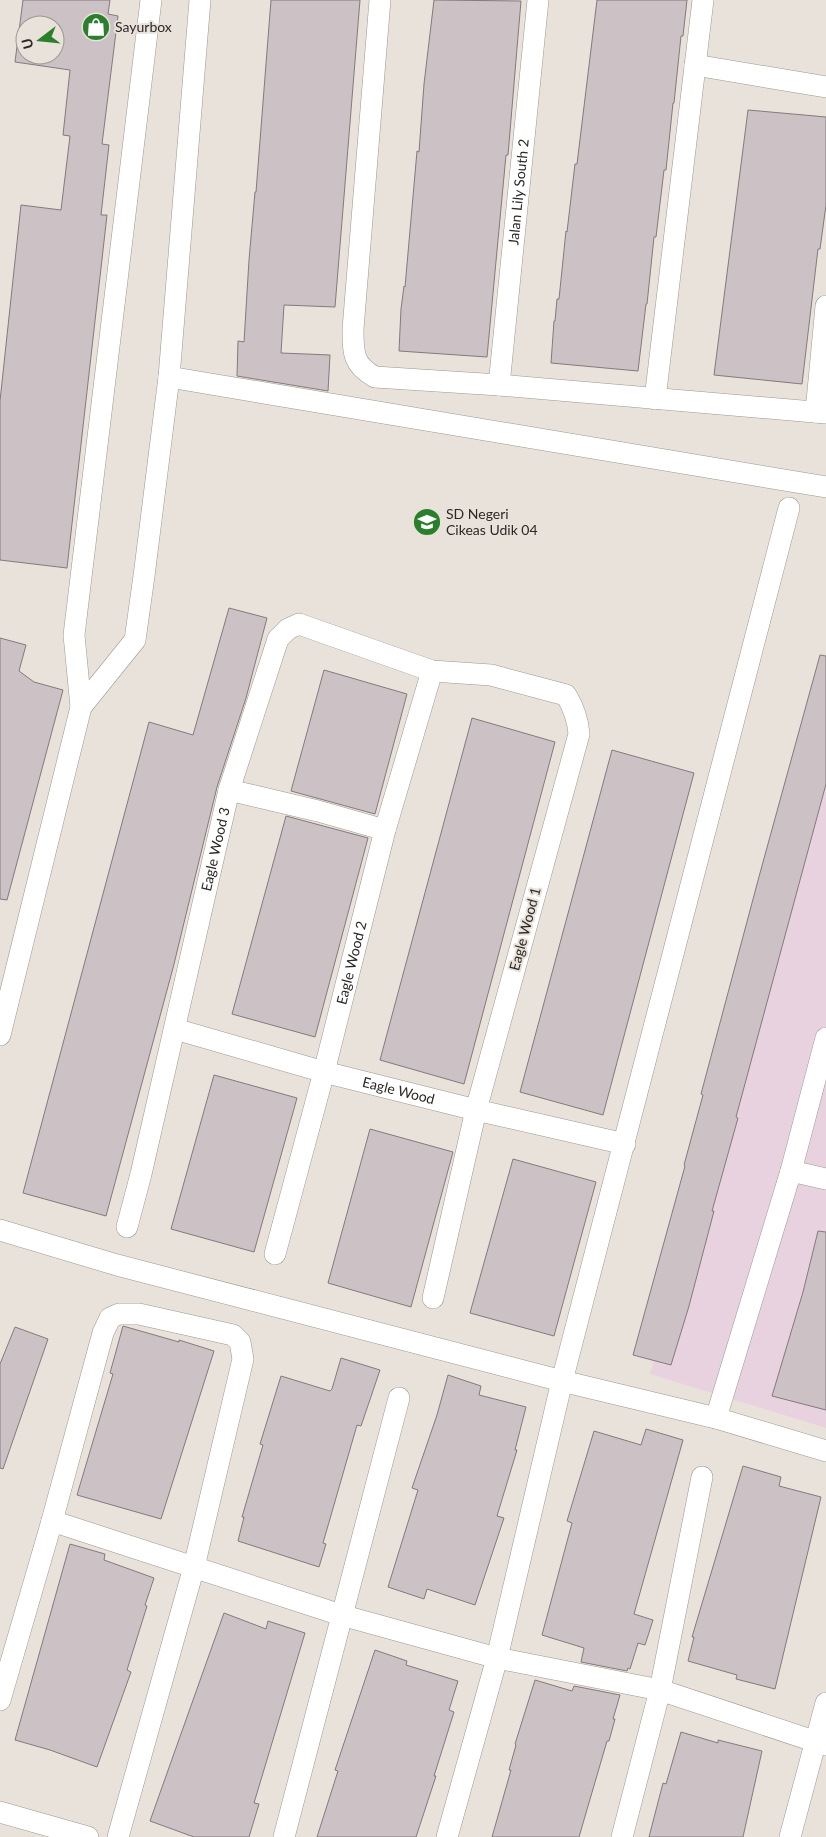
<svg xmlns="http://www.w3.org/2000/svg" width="826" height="1837" viewBox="0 0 826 1837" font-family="Lato,sans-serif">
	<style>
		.commercial { fill: #e8d2e0 }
		.building { fill: #ccc1c4; stroke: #84797c; fill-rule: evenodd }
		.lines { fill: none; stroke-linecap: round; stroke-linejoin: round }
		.street-casing { stroke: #9e9790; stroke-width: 22 }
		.street { stroke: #fff; stroke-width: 21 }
		.labels { text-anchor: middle; stroke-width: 4; stroke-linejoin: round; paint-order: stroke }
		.poi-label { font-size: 14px; fill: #2b2825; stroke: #e9e2da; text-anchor: start }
		.street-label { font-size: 14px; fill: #2b2825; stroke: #e9e2da }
	</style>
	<rect width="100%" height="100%" fill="#e9e2da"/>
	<path class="commercial" d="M826,767V1428L650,1374Z"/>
	<g class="building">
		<path d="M23,0H110L108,14L118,16L102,144L109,145L101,215H107L67,568L0,560V401L21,205L61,210L70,136L63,135L70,70L15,62ZM25,25H55V55H25Z"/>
		<path d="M271,0H360L335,307L284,305L281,353L330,355L328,391L237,376L238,341L244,342L249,260L255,192H256Z"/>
		<path d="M434,0L521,1L508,155H506L487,357L399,351L401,309L404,286L405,287L417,151L419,152L424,84Z"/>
		<path d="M597,0H687L683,36H681L674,103H673L666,170H664L656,237H654L647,304H646L638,371L551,363L554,321H555L557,299H559L566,231L567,232L575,164H577Z"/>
		<path d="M748,110L826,117V205L820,249H818L802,384L714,375Z"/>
		<path d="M229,608L267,618L246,698L217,787L173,968L106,1216L23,1193L149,722L193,735Z"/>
		<path d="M0,638L26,645L19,671L34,682L63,690L7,900L0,899Z"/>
		<path d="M820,655L826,656V784L736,1117L738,1118L712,1211H714L689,1306L671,1365L633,1355L685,1166L684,1165L703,1095L701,1094L760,873Z"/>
		<path d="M324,670L407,694L375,814L291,791Z"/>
		<path d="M472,718L555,742L464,1084L380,1060Z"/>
		<path d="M612,750L694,773L603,1115L520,1092Z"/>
		<path d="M286,816L368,838L315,1037L232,1014Z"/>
		<path d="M214,1075L297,1098L254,1252L171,1229Z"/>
		<path d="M370,1129L453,1152L411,1307L328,1283Z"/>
		<path d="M513,1159L596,1182L554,1336L470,1313Z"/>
		<path d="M818,1231L826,1232V1410L772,1396L803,1292Z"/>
		<path d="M123,1326L179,1342V1340L214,1351L161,1519L77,1495L113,1374L110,1373Z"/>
		<path d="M15,1327L48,1339L3,1469L0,1468V1364Z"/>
		<path d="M341,1358L380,1370L361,1426L357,1425L323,1543L326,1544L319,1567L238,1541L244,1517H242L263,1445L260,1444L281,1376L330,1391L332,1389Z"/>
		<path d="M448,1375L481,1386L479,1395L526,1407L515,1450H517L497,1516L504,1518L475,1605L427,1589L424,1599L388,1587L418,1490L412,1488L437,1415Z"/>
		<path d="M646,1429L683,1440L634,1614L653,1620L645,1645L638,1643L630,1669L628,1668L627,1671L581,1662L584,1648L542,1635L572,1523L567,1521L594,1431L641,1445Z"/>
		<path d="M743,1466L781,1477L779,1486L821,1497L775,1689L736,1679L737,1675L688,1661L694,1637H692Z"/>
		<path d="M70,1544L105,1554L104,1560L154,1578L145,1605L147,1606L127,1670L131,1672L97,1767L50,1750L15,1740Z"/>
		<path d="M224,1613L266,1629L268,1621L305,1633L254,1803L259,1804L249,1837H194L150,1821Z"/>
		<path d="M375,1650L407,1661L406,1665L458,1681L449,1710L454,1712L434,1776H436L416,1837H317L338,1771L335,1770Z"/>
		<path d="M535,1680L572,1691L574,1686L620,1695L613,1719H615L609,1741H607L579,1837H492L511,1770H509L516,1745L515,1744Z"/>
		<path d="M681,1732L718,1743V1740L762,1751L743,1837H649L663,1783L666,1784Z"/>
	</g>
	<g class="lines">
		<defs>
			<g id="street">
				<path d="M380,0L353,329C353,353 353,365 375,377L499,385L826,413"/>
				<path d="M695,65L826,87"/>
				<path d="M169,377L826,487"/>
				<path id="s1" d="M499,385L538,0"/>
				<path d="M655,399L703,0"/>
				<path d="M816,412L826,306"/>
				<path d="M81,707L135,640L144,576L169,377L200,0"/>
				<path d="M229,790L318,811L385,830"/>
				<path id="s2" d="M175,1029L324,1072L476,1110L625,1144"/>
				<path d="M0,1035L81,707L74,635L151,0"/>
				<path d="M791,1171L826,1179"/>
				<path id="s3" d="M127,1227L141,1174L229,790L278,639L288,629L299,624L432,671L491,675L566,695C574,708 578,720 579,734L476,1110L433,1298"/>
				<path d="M0,1230L117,1265L562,1381L716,1418L826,1451"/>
				<path id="s4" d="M275,1254L324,1072L385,830L432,671"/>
				<path d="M716,1418L791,1171L826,1038"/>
				<path d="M52,1521L341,1615L497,1658L660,1690L826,1745"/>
				<path d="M0,1700L52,1521L103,1333L110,1318L119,1314H139L233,1335L240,1342L243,1359L194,1567L118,1837"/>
				<path d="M0,1812L88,1837"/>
				<path d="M284,1837L399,1398"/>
				<path d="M447,1837L497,1658L562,1381L789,508"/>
				<path d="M622,1837L660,1690L702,1477"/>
				<path d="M790,1837L826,1703"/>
			</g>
		</defs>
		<use href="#street" class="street-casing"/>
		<use href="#street" class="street"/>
	</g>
	<defs>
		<symbol id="shop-disc" viewBox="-11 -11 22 22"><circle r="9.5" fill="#2a7f2c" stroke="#e9e2da"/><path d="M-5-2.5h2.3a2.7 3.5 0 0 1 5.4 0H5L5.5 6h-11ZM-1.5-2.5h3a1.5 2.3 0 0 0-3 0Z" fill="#fff"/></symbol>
		<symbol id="school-disc" viewBox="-11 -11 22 22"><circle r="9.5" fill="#2a7f2c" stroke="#e9e2da"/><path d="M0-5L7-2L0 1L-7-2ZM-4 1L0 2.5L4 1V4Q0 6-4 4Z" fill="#fff"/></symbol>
	</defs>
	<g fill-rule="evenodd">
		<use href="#shop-disc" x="80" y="11" width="32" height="32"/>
		<use href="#school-disc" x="411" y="506" width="32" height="32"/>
	</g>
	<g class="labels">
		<g class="poi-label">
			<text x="115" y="32">Sayurbox</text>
			<text x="446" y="519">SD Negeri<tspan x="446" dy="16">Cikeas Udik 04</tspan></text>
		</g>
		<g class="street-label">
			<text dy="5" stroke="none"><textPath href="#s1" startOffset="194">Jalan Lily South 2</textPath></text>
			<text dy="5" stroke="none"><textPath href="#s3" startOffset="388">Eagle Wood 3</textPath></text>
			<text transform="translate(525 929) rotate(-75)" y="5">Eagle Wood 1</text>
			<text dy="5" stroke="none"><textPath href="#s4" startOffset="301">Eagle Wood 2</textPath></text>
			<text dy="5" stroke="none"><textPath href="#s2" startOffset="232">Eagle Wood</textPath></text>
		</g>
	</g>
	<g transform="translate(40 40) rotate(254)"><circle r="24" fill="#e9e2da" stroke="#9d9892"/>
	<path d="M0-4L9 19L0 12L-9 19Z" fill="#2a7f2c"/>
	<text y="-8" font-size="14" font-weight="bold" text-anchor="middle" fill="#2b2825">U</text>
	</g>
</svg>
